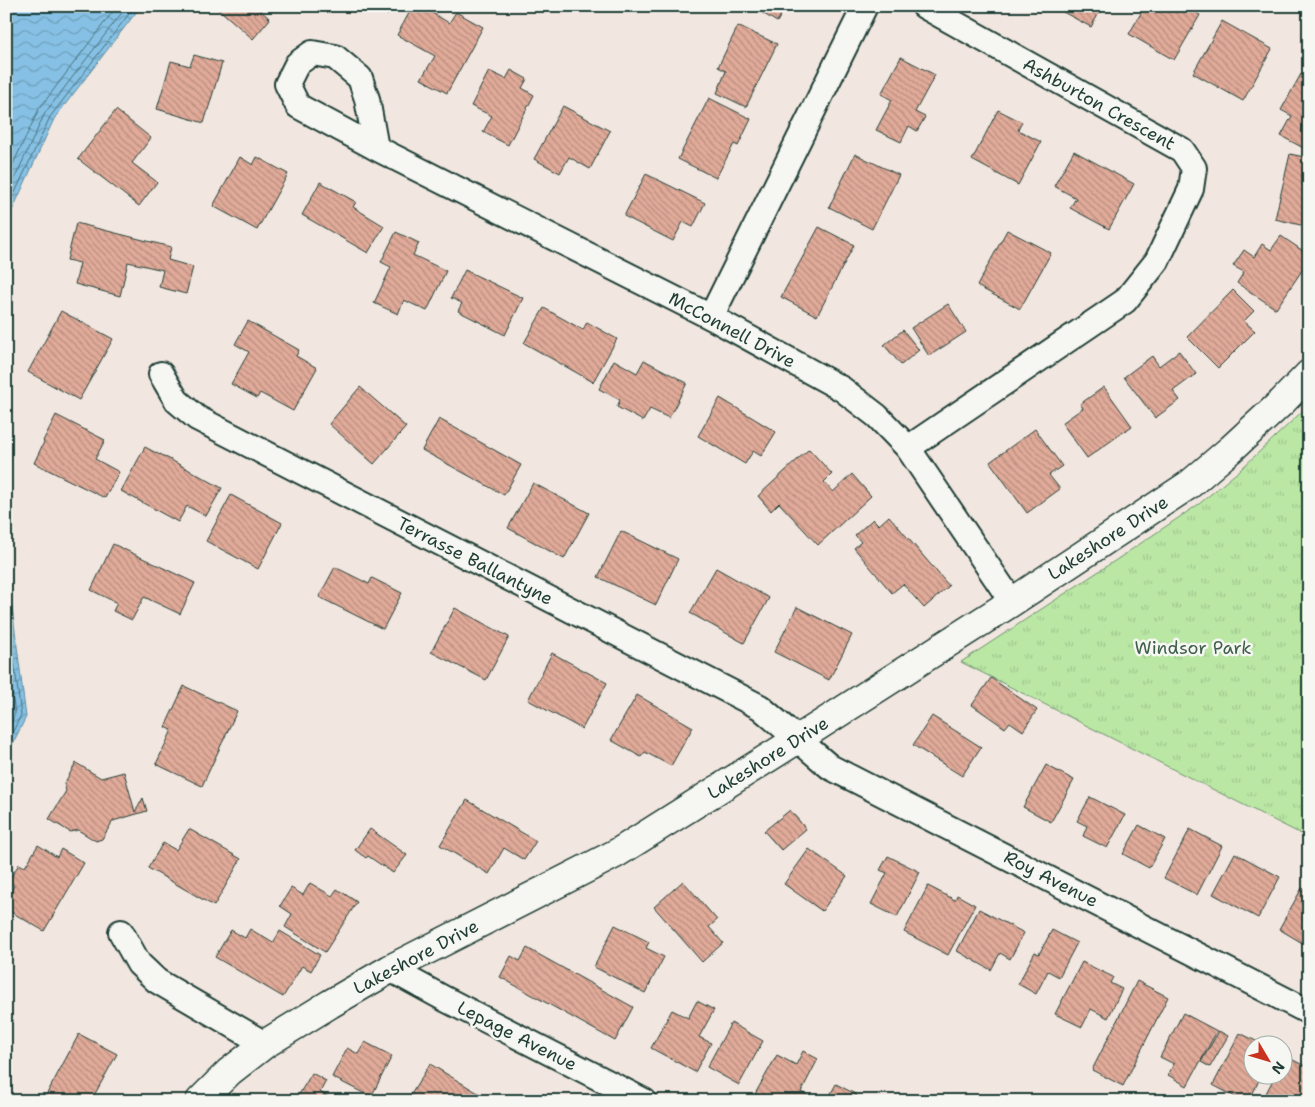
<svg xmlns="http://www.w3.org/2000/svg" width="1315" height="1107" viewBox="0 0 1315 1107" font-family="'Shantell Sans',sans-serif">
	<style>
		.park { fill: url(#park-tufts); stroke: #6c926c }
		.water { fill: url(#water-waves); stroke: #5d8c9e }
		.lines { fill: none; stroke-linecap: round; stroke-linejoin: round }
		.shore { stroke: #48727b; stroke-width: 1 }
		.stream { stroke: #5d8c9e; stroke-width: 8 }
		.building { fill: url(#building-back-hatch); stroke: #1f3d34 }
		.minor-casing { stroke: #1f3d34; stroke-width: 28 }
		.tertiary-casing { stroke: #1f3d34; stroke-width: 31 }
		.minor { stroke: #f6f6f2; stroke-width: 24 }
		.tertiary { stroke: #f6f6f2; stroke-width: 28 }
		.labels { text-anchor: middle; stroke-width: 5; stroke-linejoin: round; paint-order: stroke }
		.street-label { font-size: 18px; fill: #1f3d34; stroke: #f6f6f2 }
		.park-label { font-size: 18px; fill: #3e5f4a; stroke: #f6f6f2 }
	</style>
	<defs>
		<pattern id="park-tufts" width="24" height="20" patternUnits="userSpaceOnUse" patternTransform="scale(1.25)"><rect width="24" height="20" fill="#bae7a4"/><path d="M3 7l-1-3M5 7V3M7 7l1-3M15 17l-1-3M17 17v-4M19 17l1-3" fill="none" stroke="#9fc78e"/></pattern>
		<pattern id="water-waves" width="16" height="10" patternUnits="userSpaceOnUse" patternTransform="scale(1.25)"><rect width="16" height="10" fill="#86c1e5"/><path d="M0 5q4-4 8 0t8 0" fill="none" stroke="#6d9eba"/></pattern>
		<pattern id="building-back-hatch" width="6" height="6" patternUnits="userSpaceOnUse" patternTransform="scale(1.25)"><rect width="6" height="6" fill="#e1aa99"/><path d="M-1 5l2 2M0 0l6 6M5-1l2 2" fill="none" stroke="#b68c7e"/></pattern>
	</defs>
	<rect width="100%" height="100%" fill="#f2e7e0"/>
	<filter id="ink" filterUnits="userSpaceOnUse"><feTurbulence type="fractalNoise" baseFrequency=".02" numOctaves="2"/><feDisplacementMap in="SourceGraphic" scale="10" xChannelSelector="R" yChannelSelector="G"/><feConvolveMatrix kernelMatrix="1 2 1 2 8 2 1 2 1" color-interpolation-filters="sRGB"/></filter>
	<g filter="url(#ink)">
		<path class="park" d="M1309,405V838L961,662L1116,560L1199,504L1240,470Z"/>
		<g class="water">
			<path d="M6,6H141L54,119L6,224Z"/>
			<path d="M6,560L26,717L6,757Z"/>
		</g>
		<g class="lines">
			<g class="shore">
				<path d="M6,179L39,109L117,6"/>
				<path d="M6,197L45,113L127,6"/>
				<path d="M6,212L50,117L135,6"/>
				<path d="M6,599L21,715L6,746"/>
				<path d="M6,649L15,714L6,732"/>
			</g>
			<path class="stream" d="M1305,6L1309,9"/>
		</g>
		<g class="building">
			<path d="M215,6H260L258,8L270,19L253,39Z"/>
			<path d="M374,6H394L388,15Z"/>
			<path d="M413,6H421L449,23L456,12L483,27L447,93L421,79L435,56L397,35Z"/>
			<path d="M751,6H786L777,22Z"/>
			<path d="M789,6H801L798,12Z"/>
			<path d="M1052,6H1103L1091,27Z"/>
			<path d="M1145,6H1185L1200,15L1174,60L1129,34Z"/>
			<path d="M1222,21L1272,49L1243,101L1193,73Z"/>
			<path d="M738,26L777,44L746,107L717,93L726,71L718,67Z"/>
			<path d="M194,55L222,63L204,123L157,109L171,61L190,66Z"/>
			<path d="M901,57L935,75L915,112L925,117L917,131L909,126L901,142L876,130L892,100L881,94Z"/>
			<path d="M511,70L527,79L522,88L534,95L508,145L483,132L492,116L471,106L489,71L506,79Z"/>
			<path d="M1301,74L1309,78V151L1281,136L1292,116L1281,110Z"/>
			<path d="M709,98L751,119L738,146L734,144L716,178L678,159Z"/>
			<path d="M563,106L610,131L590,169L569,157L560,173L534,159Z"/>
			<path d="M116,110L151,138L132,163L157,182L139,206L78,159Z"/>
			<path d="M998,110L1022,122L1018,130L1041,142L1018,185L972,160Z"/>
			<path d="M1074,151L1134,184L1109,229L1070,208L1076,198L1054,186Z"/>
			<path d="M855,154L899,175L872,229L829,207Z"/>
			<path d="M1290,154L1309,158V227L1275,219Z"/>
			<path d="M240,157L253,165L257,157L288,174L257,230L213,206Z"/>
			<path d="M646,174L705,203L693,227L683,222L673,241L624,216Z"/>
			<path d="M320,182L356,202L353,207L384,226L368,253L302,215Z"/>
			<path d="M76,223L171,247L168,260L193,267L186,294L159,287L163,270L128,262L120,296L75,284L80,263L67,260Z"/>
			<path d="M819,227L854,245L817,316L781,297Z"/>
			<path d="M1007,230L1051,253L1020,309L977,286Z"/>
			<path d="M396,232L419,243L413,255L446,271L427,311L404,300L398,314L374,303L391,267L381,262Z"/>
			<path d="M1281,236L1309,255V260L1276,309L1237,283L1244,272L1233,266L1244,250L1254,257L1262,244L1271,250Z"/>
			<path d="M465,270L523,298L505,335L458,311L462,303L451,298Z"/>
			<path d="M1233,290L1254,311L1244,321L1255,331L1218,368L1187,337Z"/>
			<path d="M948,304L966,332L929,356L911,328Z"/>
			<path d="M544,308L583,330L587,322L617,339L593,382L524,343Z"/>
			<path d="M61,311L113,339L79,400L28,372Z"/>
			<path d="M248,321L299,350L296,356L317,368L293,411L260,393L257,398L231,384L249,352L235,344Z"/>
			<path d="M903,330L919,350L901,365L884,345Z"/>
			<path d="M1179,351L1196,374L1173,391L1180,400L1155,418L1124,377L1152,356L1159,366Z"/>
			<path d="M614,360L637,373L644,360L687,383L669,418L650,409L643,421L617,407L620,400L599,389Z"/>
			<path d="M360,387L406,427L374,464L329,424Z"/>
			<path d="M1104,387L1132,426L1087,458L1062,423L1083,408L1080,404Z"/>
			<path d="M720,398L776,432L761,456L753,451L745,464L698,436Z"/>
			<path d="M56,415L105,440L95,459L119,472L105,498L34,463L44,442L43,441Z"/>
			<path d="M439,419L521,465L504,495L422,450Z"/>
			<path d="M1035,429L1062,466L1049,475L1060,489L1027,513L990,462Z"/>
			<path d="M145,447L160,455V454L222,488L206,516L187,506L178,522L121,491Z"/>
			<path d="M809,449L832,474L824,482L833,492L852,474L871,496L818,545L779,503L771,511L758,496Z"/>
			<path d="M533,483L589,513L564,559L508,528Z"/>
			<path d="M231,495L282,523L258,569L206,541Z"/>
			<path d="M889,516L949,586L924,608L903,584L892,593L854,548L861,542L855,535L873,519L879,525Z"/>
			<path d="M621,531L678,559L656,605L598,577Z"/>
			<path d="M113,544L195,583L180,614L144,597L132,620L113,611L117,603L91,590Z"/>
			<path d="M335,567L369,584L372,578L402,593L383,629L319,597Z"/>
			<path d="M716,568L769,598L744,643L690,613Z"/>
			<path d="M797,607L852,635L829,680L774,652Z"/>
			<path d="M455,608L509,637L486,680L431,652Z"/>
			<path d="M552,653L607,683L582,729L528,700Z"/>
			<path d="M991,678L1037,710L1023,731L1010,722L1005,728L972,705Z"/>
			<path d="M184,686L237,711L202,786L156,764L172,730L165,727Z"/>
			<path d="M637,695L693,727L671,766L645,752L641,757L611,740Z"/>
			<path d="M932,716L981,747L962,776L913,745Z"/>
			<path d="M76,763L101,778L124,772L135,812L143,798L147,811L113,821L102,839L96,841L78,830L70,832L49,819L66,791L64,784Z"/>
			<path d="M1046,765L1074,780L1051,822L1023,807Z"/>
			<path d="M1090,797L1125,815L1107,848L1083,836L1087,826L1077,821Z"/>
			<path d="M467,800L536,841L524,860L504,848L489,874L440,845Z"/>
			<path d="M790,810L806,829L781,850L764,831Z"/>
			<path d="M1139,825L1165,839L1149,868L1123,854Z"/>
			<path d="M189,829L241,859L214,906L148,868L163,843L176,850Z"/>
			<path d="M370,829L407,855L393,873L368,856L366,858L355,850Z"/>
			<path d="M1190,829L1222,846L1197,895L1164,878Z"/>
			<path d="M38,845L57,857L61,849L84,863L44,931L6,909V900L14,886L8,882L19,864L25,867Z"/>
			<path d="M809,849L847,876L822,911L784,884Z"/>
			<path d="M1235,853L1280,877L1258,918L1213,894Z"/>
			<path d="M888,856L920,872L897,917L871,904L887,873L880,870Z"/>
			<path d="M683,881L717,920L709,927L723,943L702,962L654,907Z"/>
			<path d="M310,883L332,896L337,889L357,902L325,952L285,927L292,914L280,906L291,888L303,895Z"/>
			<path d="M928,886L955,900L957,895L975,905L948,955L904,932Z"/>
			<path d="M1302,888L1309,891V947L1279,929Z"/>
			<path d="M979,909L1024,933L1010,959L1000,953L991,970L957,951Z"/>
			<path d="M615,925L649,942L646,948L664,957L645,993L594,967Z"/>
			<path d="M250,929L273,943L280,931L320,955L311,971L302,966L283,997L215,957L231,930L245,938Z"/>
			<path d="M1052,930L1077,943L1059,977L1048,971L1036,994L1018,984L1035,952L1039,954Z"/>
			<path d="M527,948L633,1007L615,1041L500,977L511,956L520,961Z"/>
			<path d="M1082,962L1113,977L1110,983L1122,989L1108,1018L1091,1009L1082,1027L1055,1014Z"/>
			<path d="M1137,981L1168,997L1123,1086L1092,1070Z"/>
			<path d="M697,1001L714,1010L699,1037L711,1043L695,1072L651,1048L672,1010L688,1018Z"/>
			<path d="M1183,1013L1217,1031L1187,1086L1168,1075L1174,1064L1160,1057Z"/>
			<path d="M731,1023L763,1041L739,1085L707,1067Z"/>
			<path d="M1219,1031L1228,1036L1210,1067L1201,1062Z"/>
			<path d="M1240,1033L1262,1044H1252V1074H1262L1249,1101H1243L1213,1085Z"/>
			<path d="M79,1034L117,1054L91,1101H43Z"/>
			<path d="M365,1042L392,1056L371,1097L332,1077L347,1048L358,1054Z"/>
			<path d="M803,1051L818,1059L801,1092L810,1097L808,1101H767L755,1094L777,1055L796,1065Z"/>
			<path d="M1285,1056L1309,1068V1097L1307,1101H1262L1276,1074H1282V1061Z"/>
			<path d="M430,1064L483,1096L480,1101H407Z"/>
			<path d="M312,1073L326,1081L320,1092L335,1101H295Z"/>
			<path d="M836,1084L857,1095L854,1101H827Z"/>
		</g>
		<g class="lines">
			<defs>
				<g id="minor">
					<path d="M376,148L367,99L360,78L335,57L312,53L297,64L287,84L298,106L376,148L711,317L842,389L877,416L908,448L1012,602"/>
					<path d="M711,317L865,6"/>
					<path d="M161,374L177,401L197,418L760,707L830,767L1309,1012"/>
					<path d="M908,448L1125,301L1157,261L1191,189L1194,168L1182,150L924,6"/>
					<path d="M121,932L139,964L157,981L265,1044"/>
					<path d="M390,969L445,999L644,1101"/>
				</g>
				<path id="tertiary" d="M200,1101L229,1072L265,1044L330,1004L390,969L617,853L798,739L1012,602L1190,484L1231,449L1282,402L1309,374"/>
			</defs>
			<use href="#minor" class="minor-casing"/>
			<use href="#tertiary" class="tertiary-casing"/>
			<use href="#minor" class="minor"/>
			<use href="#tertiary" class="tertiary"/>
		</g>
	</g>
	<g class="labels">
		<g class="street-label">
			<text transform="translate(1099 104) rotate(29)" y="6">Ashburton Crescent</text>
			<text transform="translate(732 330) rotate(28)" y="6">McConnell Drive</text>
			<text transform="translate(1108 538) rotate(-33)" y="6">Lakeshore Drive</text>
			<text transform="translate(475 561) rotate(27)" y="6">Terrasse Ballantyne</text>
			<text transform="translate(768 758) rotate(-32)" y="6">Lakeshore Drive</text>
			<text transform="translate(1051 879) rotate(27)" y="6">Roy Avenue</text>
			<text transform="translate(416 957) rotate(-28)" y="6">Lakeshore Drive</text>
			<text transform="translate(517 1036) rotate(27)" y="6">Lepage Avenue</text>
		</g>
		<g class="park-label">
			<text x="1193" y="654">Windsor Park</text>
		</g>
	</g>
	<rect width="1315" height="1107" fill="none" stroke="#f6f6f2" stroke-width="25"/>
	<rect x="12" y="12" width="1290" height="1082" fill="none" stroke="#1f3d34" stroke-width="2" filter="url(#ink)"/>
	<g transform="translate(1268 1060) rotate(128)"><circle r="24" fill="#f6f6f2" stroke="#a0aca6"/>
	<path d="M0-4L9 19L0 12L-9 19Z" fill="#c8321e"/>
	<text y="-8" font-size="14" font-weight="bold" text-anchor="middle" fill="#1f3d34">N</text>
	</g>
</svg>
